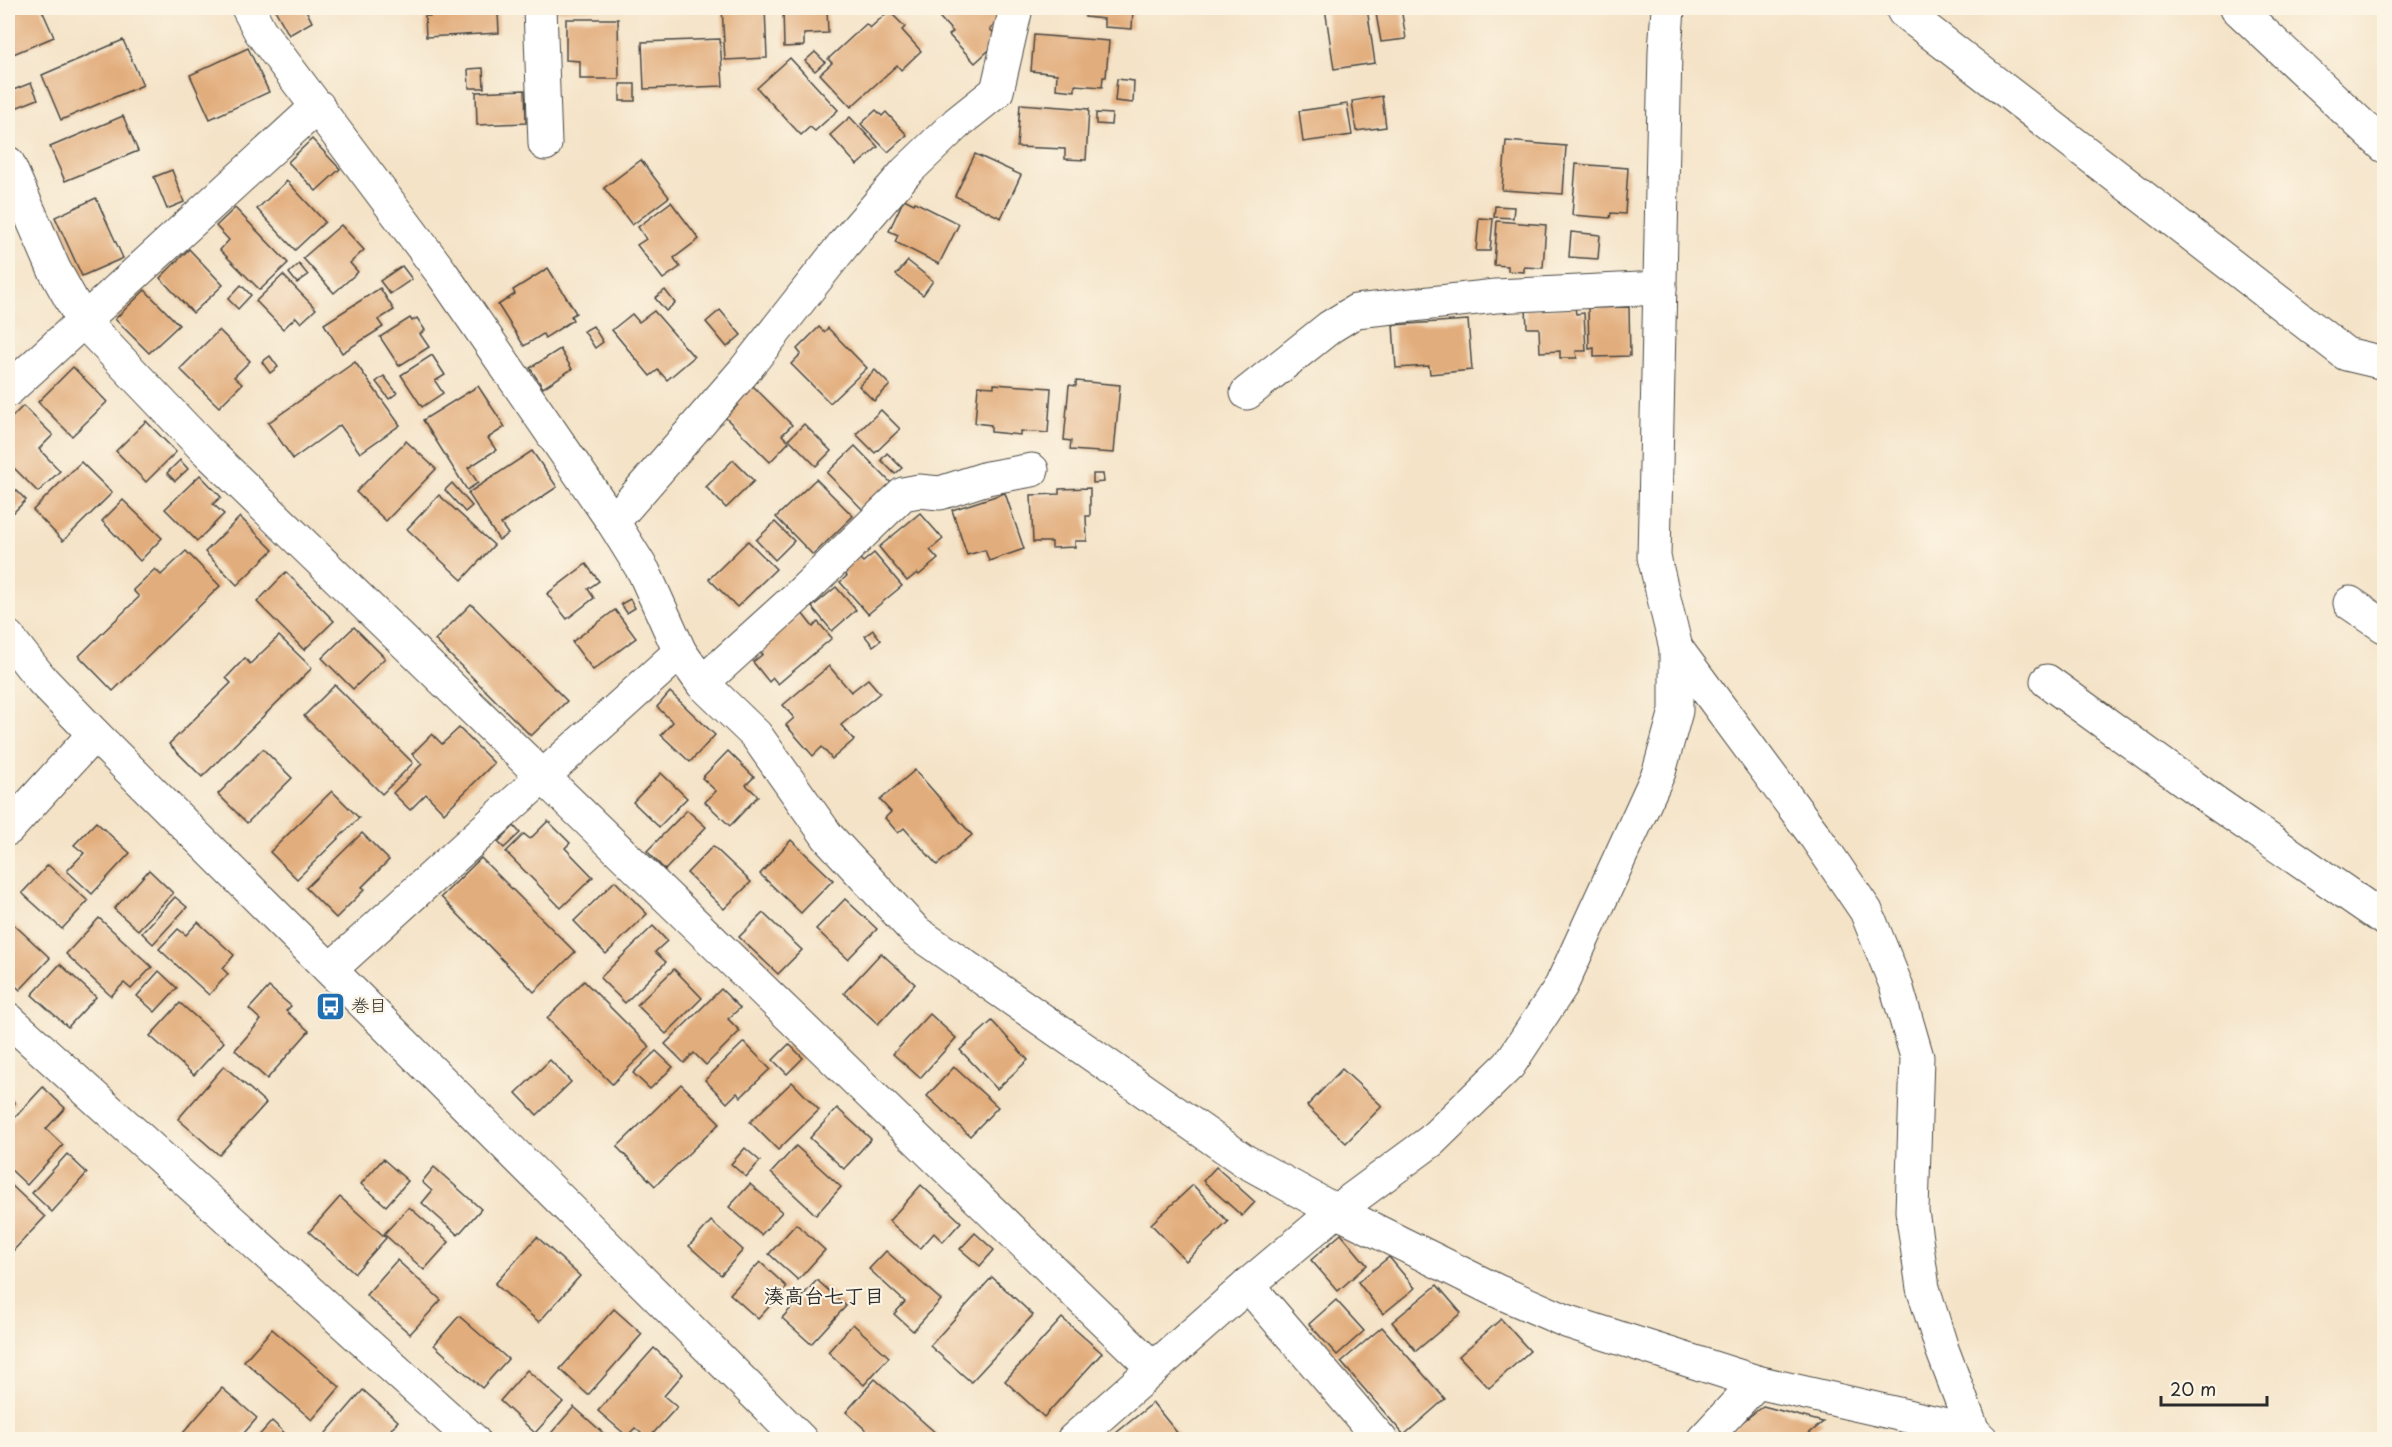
<svg xmlns="http://www.w3.org/2000/svg" width="2392" height="1447" viewBox="0 0 2392 1447" font-family="'Playpen Sans','Klee One',sans-serif">
	<style>
		.building { fill: #e2ad7d }
		.lines { fill: none; stroke-linecap: round; stroke-linejoin: round }
		.minor-casing { stroke: #494742; stroke-width: 35 }
		.minor { stroke: #fff; stroke-width: 33 }
		.labels { text-anchor: middle; stroke-width: 4.5; stroke-linejoin: round; paint-order: stroke }
		.poi-label { font-size: 18px; fill: #2b2b2b; stroke: #fcf5e5; text-anchor: start }
		.neighbourhood-label { font-size: 20px; font-weight: bold; fill: #2b2b2b; stroke: #fcf5e5 }
	</style>
	<rect width="100%" height="100%" fill="#fcf5e5"/>
	<filter id="ink" filterUnits="userSpaceOnUse"><feTurbulence type="fractalNoise" baseFrequency=".0167" numOctaves="2"/><feDisplacementMap in="SourceGraphic" scale="12" xChannelSelector="R" yChannelSelector="G"/><feConvolveMatrix kernelMatrix="1 2 1 2 8 2 1 2 1" color-interpolation-filters="sRGB"/></filter>
	<filter id="wash" filterUnits="userSpaceOnUse"><feTurbulence type="fractalNoise" baseFrequency=".008" numOctaves="4" result="noise"/><feDisplacementMap in="SourceGraphic" scale="24" xChannelSelector="R" yChannelSelector="G"/><feGaussianBlur stdDeviation="1.35" result="paint"/><feColorMatrix in="noise" values="0 0 0 0 0 0 0 0 0 0 0 0 0 0 0 0 0 1.4 0 .05"/><feComposite in="paint" operator="in"/></filter>
	<g filter="url(#wash)">
		<rect width="100%" height="100%" fill="#f4e3c7"/>
		<g id="blocks">
			<g class="building">
				<path d="M8,8H41L54,37L11,55L8,40L13,38L8,25Z"/>
				<path d="M274,8H305L312,22L289,35Z"/>
				<path d="M430,8H491V14L498,13L499,33L426,37L425,16H430Z"/>
				<path d="M555,8H599V9L555,11Z"/>
				<path d="M722,8H765L767,58L725,60Z"/>
				<path d="M783,8H827L828,33L804,34V46L784,47Z"/>
				<path d="M931,8H993L1002,18L990,29L1000,40L975,63L949,35L953,32Z"/>
				<path d="M1086,8H1133L1132,29L1104,27V19L1085,17Z"/>
				<path d="M1325,8H1367L1375,63L1334,69Z"/>
				<path d="M1375,8H1401L1406,39L1381,42Z"/>
				<path d="M889,11L905,27L902,30L921,51L901,70L897,65L851,107L820,74L832,63L828,59L866,24L870,28Z"/>
				<path d="M566,19H618L619,79H580V61L566,60Z"/>
				<path d="M1034,35L1109,41L1106,77H1103L1102,87L1075,85V91L1056,89L1057,74L1031,71Z"/>
				<path d="M720,39L723,86L644,89L642,42Z"/>
				<path d="M123,40L143,85L61,120L42,75Z"/>
				<path d="M248,48L269,92L210,119L190,75Z"/>
				<path d="M815,52L825,62L815,71L805,61Z"/>
				<path d="M790,58L838,110L815,131L810,127L801,135L757,88Z"/>
				<path d="M483,68L484,88H469L468,69Z"/>
				<path d="M1117,79L1134,81L1133,103L1115,101Z"/>
				<path d="M31,83L38,99L8,111V92Z"/>
				<rect x="620" y="84" width="15" height="17"/>
				<path d="M525,90L526,123L477,125L476,92Z"/>
				<path d="M1382,96L1386,127L1356,131L1352,101Z"/>
				<path d="M1020,104L1089,109L1086,160L1065,159V149L1017,147Z"/>
				<path d="M1347,104L1352,135L1303,142L1299,111Z"/>
				<path d="M876,110L882,116L886,112L907,135L888,152L861,124Z"/>
				<path d="M1096,113L1112,114L1111,125L1096,124Z"/>
				<path d="M123,116L138,151L65,181L50,147Z"/>
				<path d="M850,117L878,147L857,165L830,135Z"/>
				<path d="M312,139L340,169L316,191L288,162Z"/>
				<path d="M1506,141L1566,146L1563,194L1502,190Z"/>
				<path d="M975,154L1021,175L1001,218L955,196Z"/>
				<path d="M641,160L669,197L632,225L604,188Z"/>
				<path d="M1576,164L1628,168L1625,214L1611,213L1610,218L1572,215Z"/>
				<path d="M172,170L184,202L167,209L154,177Z"/>
				<path d="M287,181L325,222L295,250L257,209Z"/>
				<path d="M96,198L123,258L82,276L55,217Z"/>
				<path d="M904,199L914,204L915,202L959,224L939,264L895,242L898,235L889,231Z"/>
				<path d="M671,202L699,239L674,258L680,267L663,279L637,245L646,239L638,227Z"/>
				<path d="M1495,206L1514,207L1513,218L1494,217Z"/>
				<path d="M235,208L288,263L260,290L220,250L229,240L216,226Z"/>
				<path d="M1479,218L1493,219L1490,251H1476Z"/>
				<path d="M1497,221L1546,225L1543,268L1524,267V272L1508,271V266L1494,265Z"/>
				<path d="M341,225L364,250L350,263L358,272L334,293L303,258Z"/>
				<path d="M1571,232L1600,235L1598,259L1569,257Z"/>
				<path d="M189,249L223,285L193,313L160,278Z"/>
				<path d="M908,261L933,281L923,295L896,275Z"/>
				<path d="M299,264L308,275L297,283L289,273Z"/>
				<path d="M402,266L412,279L390,294L380,281Z"/>
				<path d="M548,268L576,313L571,316L573,320L545,338L543,334L524,346L498,305L515,294L513,290Z"/>
				<path d="M283,275L316,309L301,323L296,317L283,329L256,301Z"/>
				<path d="M241,285L251,295L238,309L228,299Z"/>
				<path d="M380,288L394,310L378,320L383,327L342,353L324,324Z"/>
				<path d="M145,290L179,325L149,353L115,319Z"/>
				<path d="M665,290L675,303L666,311L655,298Z"/>
				<path d="M1575,307L1576,314L1584,313L1586,351H1576L1577,358H1560V351L1540,352L1539,328H1527L1526,309Z"/>
				<path d="M1629,307L1630,356L1594,357V348L1589,349L1588,308Z"/>
				<path d="M720,310L741,335L727,347L706,322Z"/>
				<path d="M654,311L694,357L667,380L658,370L650,376L612,330L632,314L639,322Z"/>
				<path d="M410,318L412,321L417,318L425,330L420,334L429,347L399,366L380,337Z"/>
				<path d="M1468,320L1472,370L1430,374L1429,366L1396,368L1393,325Z"/>
				<path d="M593,326L603,342L595,348L584,331Z"/>
				<path d="M819,327L824,332L828,328L867,368L830,403L791,364L801,354L797,349Z"/>
				<path d="M219,330L250,361L234,377L242,384L219,407L180,369Z"/>
				<path d="M560,349L572,369L543,388L530,368Z"/>
				<path d="M432,355L445,375L435,381L443,393L422,407L401,375Z"/>
				<path d="M270,356L278,367L270,373L262,362Z"/>
				<path d="M355,362L400,425L360,453L340,425L293,459L268,423Z"/>
				<path d="M73,367L107,402L72,436L38,402Z"/>
				<path d="M875,370L890,385L874,401L859,386Z"/>
				<path d="M384,376L397,393L389,399L376,382Z"/>
				<path d="M1076,381L1120,385L1114,453L1070,450L1071,441L1064,440L1069,385L1076,386Z"/>
				<path d="M994,384L1051,388L1048,433L1020,431V435L991,432V425L975,423L978,386L994,387Z"/>
				<path d="M752,385L792,425L782,435L789,442L770,462L725,417L738,405L735,402Z"/>
				<path d="M478,386L505,427L488,438L496,450L468,468L478,483L467,490L423,420Z"/>
				<path d="M23,406L53,435L39,449L60,471L38,492L8,462V421Z"/>
				<path d="M881,410L900,429L875,453L856,434Z"/>
				<path d="M146,421L176,452L146,482L116,451Z"/>
				<path d="M804,424L831,451L816,466L789,439Z"/>
				<path d="M406,441L436,469L386,521L356,492Z"/>
				<path d="M855,446L892,484L864,511L827,473Z"/>
				<path d="M532,451L557,487L501,524L508,534L499,540L468,493Z"/>
				<path d="M887,453L902,468L895,474L881,460Z"/>
				<path d="M180,460L188,469L175,481L167,473Z"/>
				<path d="M733,460L754,481L726,508L706,487Z"/>
				<path d="M81,462L112,493L63,541L33,510Z"/>
				<path d="M1093,474H1103L1104,482L1093,483Z"/>
				<path d="M200,475L221,497L213,504L224,514L197,541L165,509Z"/>
				<path d="M816,479L853,516L813,555L776,517Z"/>
				<path d="M8,482L26,500L8,518Z"/>
				<path d="M452,483L472,506L465,512L445,490Z"/>
				<path d="M1090,488V516H1086L1087,541H1075V547L1052,548V542H1033L1031,495L1059,494V489Z"/>
				<path d="M1005,493L1024,549L989,561L985,550L967,555L952,510Z"/>
				<path d="M439,495L494,545L462,580L407,529Z"/>
				<path d="M123,500L162,538L140,561L102,521Z"/>
				<path d="M920,513L943,539L930,550L938,559L919,575L917,573L907,581L879,547Z"/>
				<path d="M240,517L273,550L237,585L205,552Z"/>
				<path d="M775,522L794,541L775,560L756,540Z"/>
				<path d="M748,541L776,569L737,607L709,579Z"/>
				<path d="M186,551L220,586L113,691L79,656L139,597L133,590L155,569L161,575Z"/>
				<path d="M874,553L902,586L868,614L840,582L847,576L842,570L858,557L863,562Z"/>
				<path d="M586,564L599,581L588,589L594,598L567,619L547,594Z"/>
				<path d="M286,572L334,621L304,650L257,602Z"/>
				<path d="M836,587L856,610L832,631L812,607Z"/>
				<path d="M630,599L635,608L627,613L621,604Z"/>
				<path d="M471,604L567,701L531,736L435,640Z"/>
				<path d="M615,610L636,638L593,670L572,642Z"/>
				<path d="M802,613L813,627L818,622L832,638L778,684L773,678L769,682L753,662L763,654L758,650Z"/>
				<path d="M354,627L385,658L353,689L322,658Z"/>
				<path d="M873,630L881,640L873,646L865,636Z"/>
				<path d="M279,636L312,668L202,777L169,744L231,683L226,678L245,658L250,664Z"/>
				<path d="M829,666L851,692L868,679L880,693L841,725L854,740L832,759L822,747L813,756L786,725L794,718L783,705Z"/>
				<path d="M335,685L413,763L382,794L304,716Z"/>
				<path d="M670,692L715,735L690,762L661,735L673,722L657,707Z"/>
				<path d="M459,728L494,763L444,813L426,794L410,810L393,793L422,764L412,754L432,734L442,744Z"/>
				<path d="M263,749L292,778L247,823L218,794Z"/>
				<path d="M728,751L754,777L746,785L758,796L730,826L705,802L716,791L702,778Z"/>
				<path d="M915,770L972,835L937,865L904,828L898,833L885,818L891,812L880,800Z"/>
				<path d="M661,773L687,798L659,827L633,802Z"/>
				<path d="M332,791L359,818L297,879L270,852Z"/>
				<path d="M687,810L706,827L665,870L647,851Z"/>
				<path d="M548,821L570,843L565,848L593,877L561,908L506,852L524,834L530,839Z"/>
				<path d="M96,822L130,853L92,894L67,871L84,853L74,845Z"/>
				<path d="M514,826L520,833L504,848L498,842Z"/>
				<path d="M362,833L389,860L362,887L365,889L336,918L306,888Z"/>
				<path d="M791,840L833,880L801,913L760,874Z"/>
				<path d="M713,846L751,882L724,909L687,873Z"/>
				<path d="M481,858L575,952L534,992L441,897Z"/>
				<path d="M48,865L88,901L62,929L22,893Z"/>
				<path d="M149,870L173,893L138,930L114,909Z"/>
				<path d="M615,881L647,914L606,954L574,921Z"/>
				<path d="M175,897L187,907L153,944L142,933Z"/>
				<path d="M845,899L877,929L848,959L816,929Z"/>
				<path d="M763,913L802,950L778,974L739,937Z"/>
				<path d="M99,918L152,967L131,989L124,983L111,996L66,954Z"/>
				<path d="M8,919L50,958L20,990L8,979Z"/>
				<path d="M198,922L234,955L223,969L228,974L209,995L159,949L178,929L186,935Z"/>
				<path d="M653,926L667,941L655,952L666,962L625,1003L600,978Z"/>
				<path d="M881,953L915,984L878,1024L844,993Z"/>
				<path d="M60,964L96,997L68,1027L32,995Z"/>
				<path d="M674,969L702,998L666,1034L637,1005Z"/>
				<path d="M159,971L177,988L155,1012L137,996Z"/>
				<path d="M584,981L650,1047L612,1084L547,1018Z"/>
				<path d="M269,987L291,1006L286,1011L309,1031L267,1079L235,1050L261,1020L249,1009Z"/>
				<path d="M721,989L740,1008L728,1019L740,1031L706,1065L694,1053L684,1063L665,1044Z"/>
				<path d="M180,1003L224,1042L194,1075L150,1036Z"/>
				<path d="M930,1014L956,1038L920,1078L893,1054Z"/>
				<path d="M992,1021L1028,1060L997,1089L960,1050Z"/>
				<path d="M744,1042L770,1069L741,1097L737,1093L727,1103L705,1080Z"/>
				<path d="M789,1044L803,1058L787,1074L773,1060Z"/>
				<path d="M656,1051L673,1067L650,1089L633,1073Z"/>
				<path d="M550,1060L571,1082L537,1115L516,1093Z"/>
				<path d="M224,1066L266,1103L219,1155L178,1119Z"/>
				<path d="M954,1067L998,1107L970,1136L927,1096Z"/>
				<path d="M1342,1069L1382,1106L1346,1143L1307,1106Z"/>
				<path d="M792,1082L819,1110L778,1150L750,1122Z"/>
				<path d="M681,1084L720,1123L655,1186L617,1147Z"/>
				<path d="M43,1087L65,1108L46,1129L63,1145L27,1185L8,1167V1125Z"/>
				<path d="M8,1096L15,1103L8,1111Z"/>
				<path d="M837,1108L871,1139L844,1169L810,1138Z"/>
				<path d="M796,1146L841,1187L816,1215L771,1173Z"/>
				<path d="M745,1148L760,1161L746,1177L731,1164Z"/>
				<path d="M67,1154L87,1173L52,1212L32,1193Z"/>
				<path d="M383,1159L408,1181L386,1206L361,1184Z"/>
				<path d="M434,1167L481,1209L458,1235L422,1203L432,1191L422,1182Z"/>
				<path d="M1216,1167L1255,1202L1242,1216L1203,1181Z"/>
				<path d="M8,1182L45,1217L12,1252L8,1248Z"/>
				<path d="M750,1184L782,1212L761,1235L729,1207Z"/>
				<path d="M921,1185L961,1222L943,1242L934,1233L920,1249L889,1221Z"/>
				<path d="M1193,1185L1228,1222L1186,1261L1151,1224Z"/>
				<path d="M340,1197L386,1238L355,1273L309,1232Z"/>
				<path d="M409,1207L449,1242L424,1270L384,1234Z"/>
				<path d="M711,1221L743,1250L721,1275L689,1246Z"/>
				<path d="M796,1224L825,1250L798,1280L769,1254Z"/>
				<path d="M975,1233L994,1250L980,1266L960,1249Z"/>
				<path d="M1341,1234L1367,1265L1338,1291L1311,1260Z"/>
				<path d="M537,1237L580,1276L539,1322L495,1284Z"/>
				<path d="M886,1251L941,1300L913,1331L894,1314L905,1302L869,1269Z"/>
				<path d="M1389,1257L1415,1288L1383,1314L1358,1282Z"/>
				<path d="M397,1260L441,1300L410,1334L366,1295Z"/>
				<path d="M760,1262L787,1287L758,1319L730,1294Z"/>
				<path d="M992,1277L1033,1315L971,1382L930,1346Z"/>
				<path d="M817,1280L846,1306L811,1344L782,1318Z"/>
				<path d="M1437,1285L1461,1313L1416,1351L1392,1322Z"/>
				<path d="M1336,1300L1364,1331L1337,1355L1309,1324Z"/>
				<path d="M614,1309L642,1334L588,1395L560,1369Z"/>
				<path d="M459,1316L508,1359L482,1388L434,1345Z"/>
				<path d="M1062,1318L1102,1353L1044,1417L1005,1381Z"/>
				<path d="M1501,1319L1530,1351L1489,1388L1459,1356Z"/>
				<path d="M853,1324L889,1357L864,1385L828,1352Z"/>
				<path d="M1382,1327L1445,1399L1404,1435L1341,1362Z"/>
				<path d="M272,1329L340,1387L312,1420L244,1361Z"/>
				<path d="M654,1348L683,1374L664,1396L677,1407L648,1439L635,1428L627,1436L598,1411Z"/>
				<path d="M527,1370L563,1402L535,1433L500,1401Z"/>
				<path d="M875,1379L938,1435L933,1440H877L846,1412Z"/>
				<path d="M222,1388L257,1418L238,1440H177Z"/>
				<path d="M363,1390L398,1421L382,1440H320Z"/>
				<path d="M1153,1403L1183,1440H1116L1120,1437L1116,1433Z"/>
				<path d="M1763,1406L1823,1422L1806,1436L1808,1440H1722L1723,1437Z"/>
				<path d="M574,1407L611,1440H545Z"/>
				<path d="M272,1421L292,1440H255Z"/>
			</g>
		</g>
	</g>
	<g filter="url(#ink)">
		<use href="#blocks" fill-opacity="0" stroke="#494742" stroke-width="1.5"/>
		<g class="lines">
			<defs>
				<g id="minor">
					<path d="M248,8L260,31L441,272L613,522L644,572L680,652L702,683L756,735L828,837L916,932L1245,1161L1336,1211L1495,1290L1566,1321L1757,1382L1973,1431L1982,1440"/>
					<path d="M540,8L545,144"/>
					<path d="M1902,8L1904,12L2346,354L2384,363"/>
					<path d="M2237,8L2384,146"/>
					<path d="M8,163L54,269L83,321L205,449L1153,1368"/>
					<path d="M8,390L318,106"/>
					<path d="M1247,393L1330,327L1356,311L1496,296L1660,288"/>
					<path d="M613,522L744,371L843,245L906,172L957,123L997,91L1016,8"/>
					<path d="M2350,603L2384,626"/>
					<path d="M8,637L42,680L94,734L801,1440"/>
					<path d="M1676,648L1815,836L1866,911L1896,985L1917,1057L1912,1211L1923,1288L1942,1349L1973,1431"/>
					<path d="M2047,681L2213,801L2384,919"/>
					<path d="M702,683L798,596L903,494L919,491L940,493L987,478L1032,470"/>
					<path d="M8,829L94,734"/>
					<path d="M331,969L680,652"/>
					<path d="M8,1019L473,1440"/>
					<path d="M1248,1285L1381,1440"/>
					<path d="M1073,1440L1248,1285L1336,1211L1431,1141L1509,1065L1561,986L1659,772L1676,711V648L1654,557L1665,51L1668,8"/>
					<path d="M1703,1440L1757,1382"/>
				</g>
			</defs>
			<use href="#minor" class="minor-casing"/>
			<use href="#minor" class="minor"/>
		</g>
	</g>
	<defs>
		<symbol id="bus-square" viewBox="-11 -11 22 22"><rect x="-9" y="-9" width="18" height="18" rx="4" fill="#1f6fb2" stroke="#fcf5e5"/><path d="M-5-6H5V4H4V6H2V4H-2V6H-4V4H-5ZM-3.5-4V0h7V-4ZM-3.5 1.2v1.5H-2V1.2ZM2 1.2v1.5H3.5V1.2Z" fill="#fff"/></symbol>
	</defs>
	<g fill-rule="evenodd">
		<use href="#bus-square" x="314" y="990" width="33" height="33"/>
	</g>
	<g class="labels">
		<g class="poi-label">
			<text x="351" y="1012">巻目</text>
		</g>
		<g class="neighbourhood-label">
			<text x="824" y="1303">湊高台七丁目</text>
		</g>
	</g>
	<rect width="2392" height="1447" fill="none" stroke="#fcf5e5" stroke-width="30"/>
	<path d="M2161 1396v9h106v-9" fill="none" stroke="#2b2b2b" stroke-width="3"/>
	<text x="2170" y="1396" font-size="18" fill="#2b2b2b" stroke="#fcf5e5" stroke-width="4.5" paint-order="stroke">20 m</text>
</svg>
